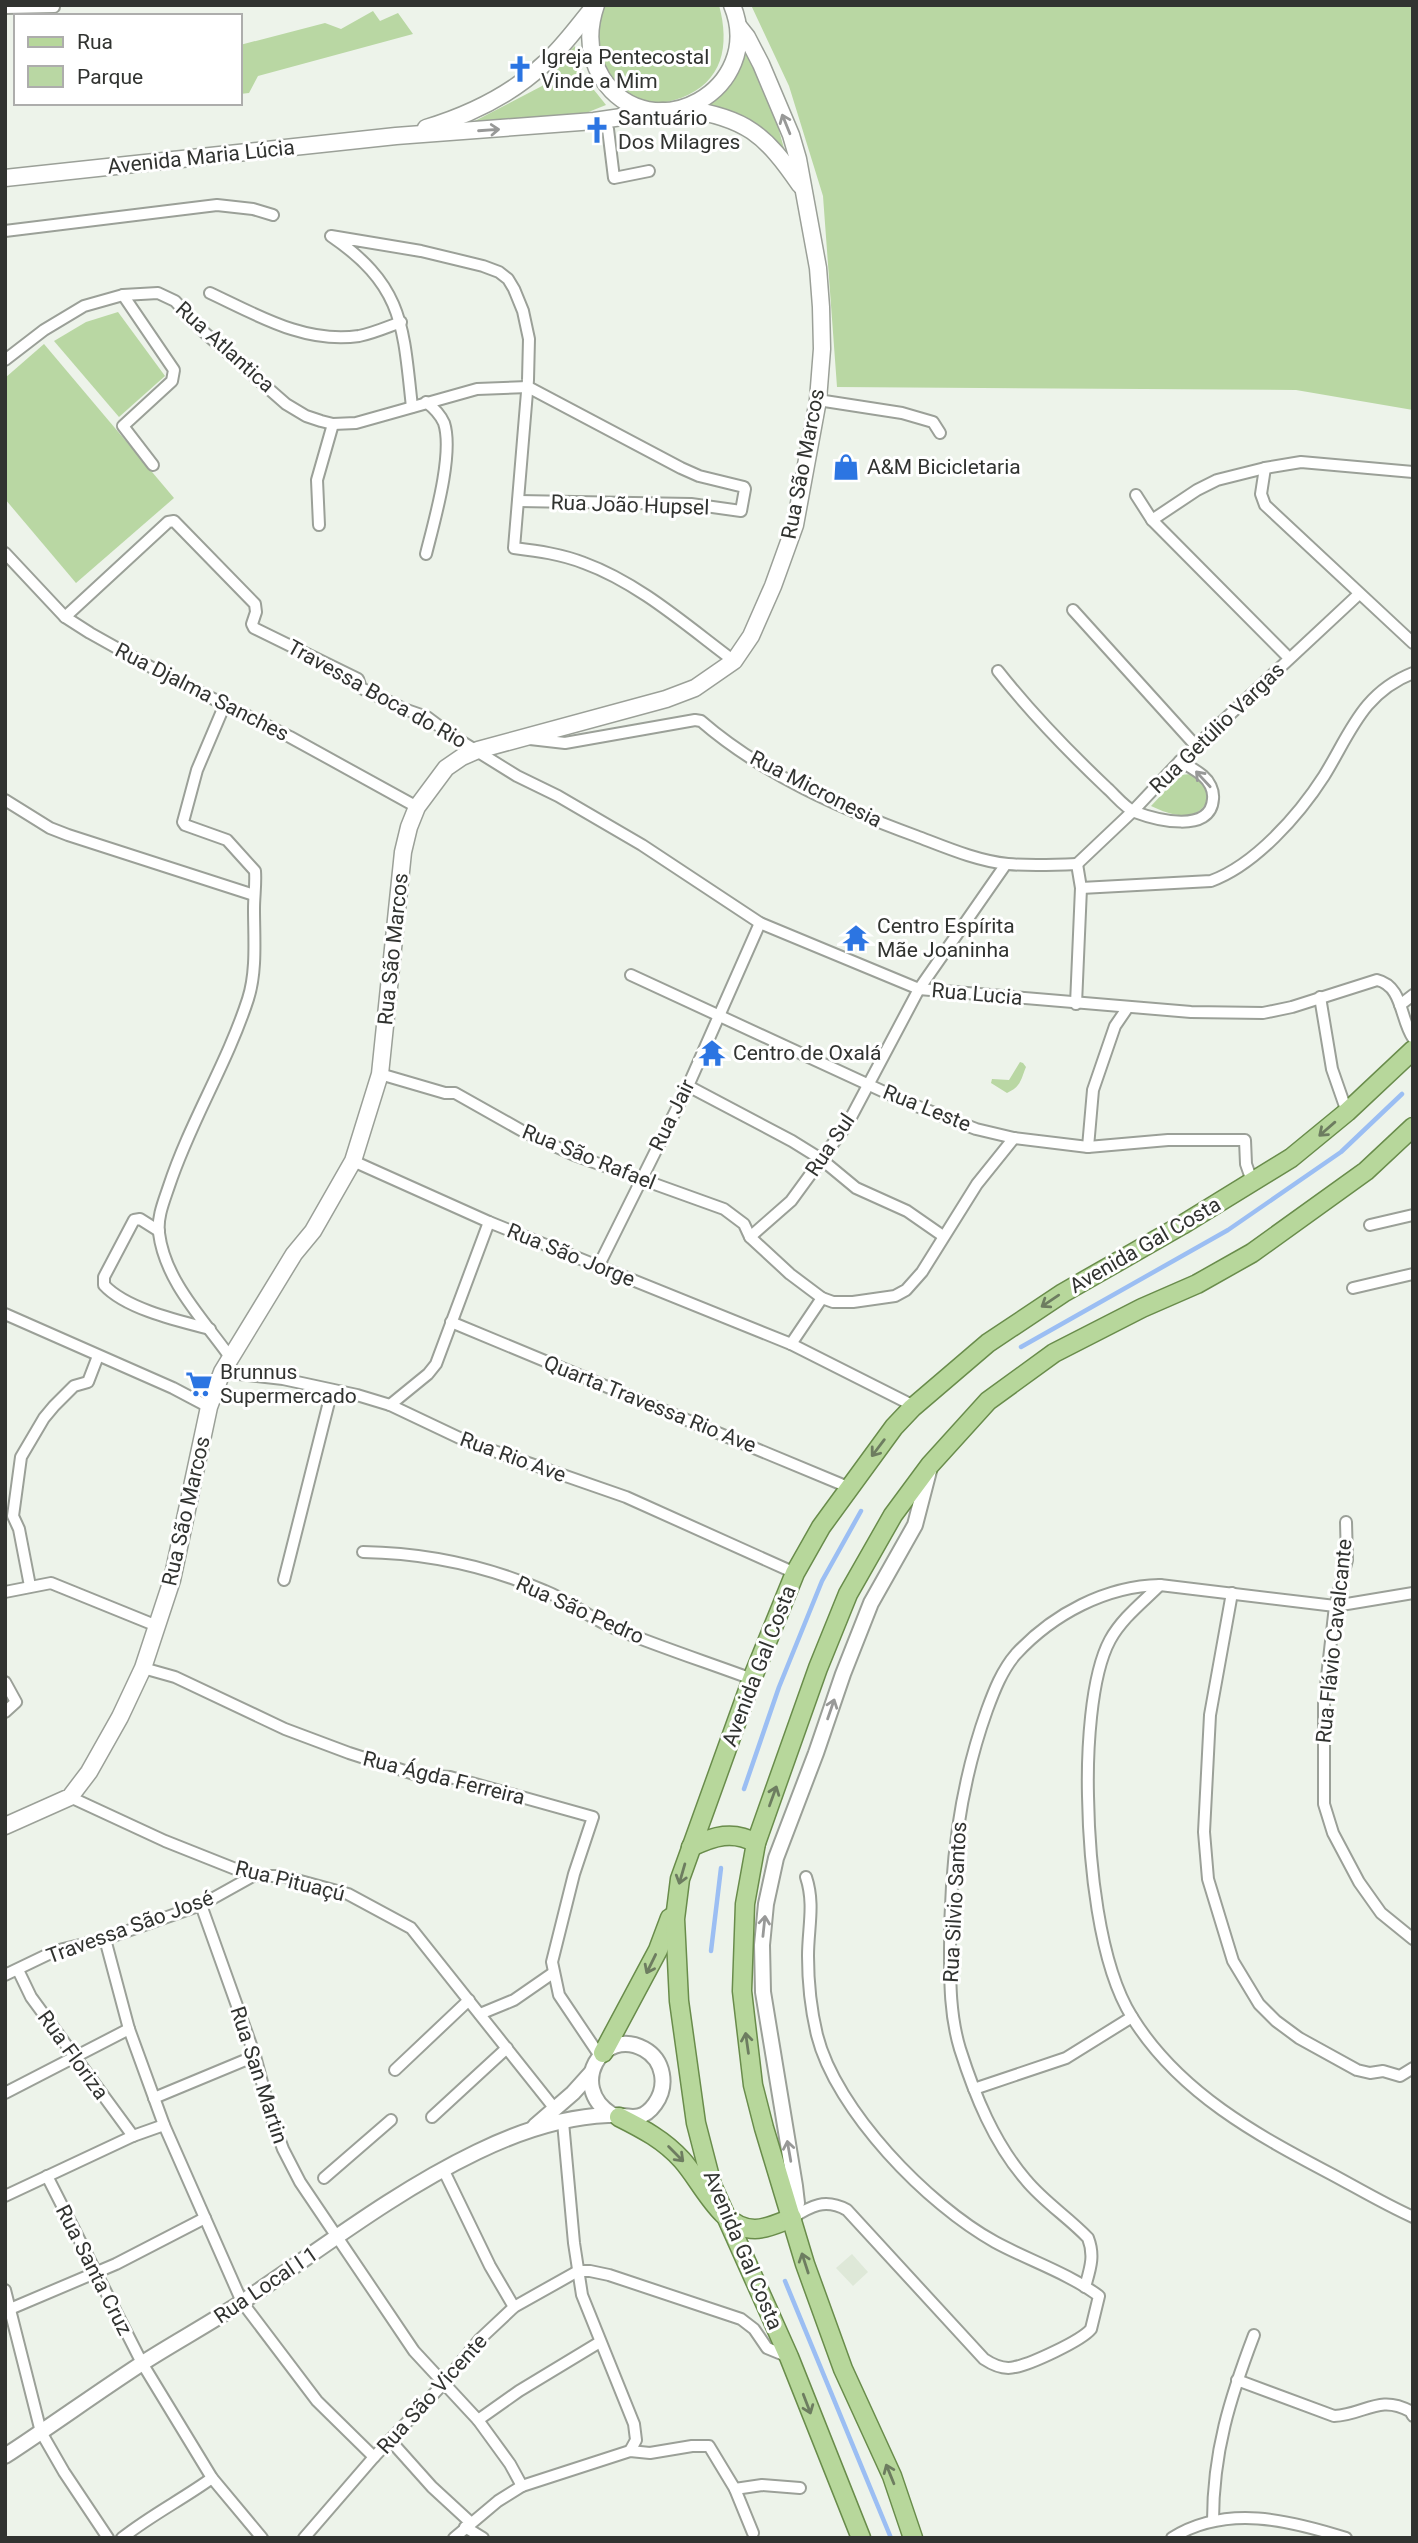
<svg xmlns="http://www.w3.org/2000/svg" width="1418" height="2543" viewBox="0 0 1418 2543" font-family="Roboto,sans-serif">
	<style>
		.built { fill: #dee8d8 }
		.green { fill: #b9d7a3 }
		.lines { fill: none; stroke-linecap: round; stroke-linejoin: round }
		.stream { stroke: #9bbef3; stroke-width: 4.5 }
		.minor-casing { stroke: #9ba098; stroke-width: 14 }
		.tertiary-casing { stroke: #9ba098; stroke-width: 18 }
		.secondary-casing { stroke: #9ba098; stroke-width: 19 }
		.primary-casing { stroke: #698c4b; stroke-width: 21 }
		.minor { stroke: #fff; stroke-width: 10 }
		.tertiary { stroke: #fff; stroke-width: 14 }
		.secondary { stroke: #fff; stroke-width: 16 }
		.primary { stroke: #b7d79b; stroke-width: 18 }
		.oneway { stroke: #989998 }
		.oneway2 { stroke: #6d7d60 }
		.labels { text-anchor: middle; stroke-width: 6; stroke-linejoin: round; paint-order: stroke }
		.poi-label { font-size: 21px; fill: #313330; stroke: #fff; text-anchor: start }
		.street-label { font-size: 21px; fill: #313330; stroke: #fff }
	</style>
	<rect width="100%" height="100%" fill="#edf3ea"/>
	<path class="built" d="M852,2254L868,2272L853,2286L836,2268Z"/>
	<g class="green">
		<path d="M601,5H719C730,46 723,82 681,98C671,101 659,105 649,102C625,96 597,74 595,48C594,35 599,18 601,5Z"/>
		<path d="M751,5H1413V410L1296,390L837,387L823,196L789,86Z"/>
		<path d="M373,11L380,21L398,13L413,34L258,76L249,93L240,94V45L325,23L341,29Z"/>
		<path d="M744,44L773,109L785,152L774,140L708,105L724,89Z"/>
		<path d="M575,46C577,77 590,83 606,105L581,115L471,123L542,86L555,64Z"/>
		<path d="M118,312L165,376L119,417L54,341L86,322Z"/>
		<path d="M44,344L174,498L76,583L5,499V378Z"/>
		<path d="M1191,774L1206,785L1209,797C1199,824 1172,816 1151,806L1180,775Z"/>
		<path d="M1020,1062L1023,1063L1026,1067C1021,1079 1021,1087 1007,1093L991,1083L992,1079L1009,1080Z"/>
	</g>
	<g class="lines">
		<g class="stream">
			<path d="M1021,1347L1228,1230L1341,1152L1402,1094"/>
			<path d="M744,1789L779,1687L822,1581L861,1511"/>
			<path d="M711,1951L721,1868"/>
			<path d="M785,2281L891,2538"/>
		</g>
		<defs>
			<g id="minor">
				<path d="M5,8L54,7"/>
				<path d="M594,121L608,129L614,178L649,171"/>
				<path d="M5,231L217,205L253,209L273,215"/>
				<path d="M210,293C257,315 305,344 359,336C374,333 387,327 401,322"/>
				<path d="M123,295L174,370L172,381L123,426L153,465"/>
				<path d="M5,360L44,330L84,306L123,295L158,293L175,301L205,333L286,404L306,416L321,421L333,424L356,423L477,389L528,387L681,468L699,476L744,487L745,489L741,511L691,504L518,501"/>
				<path d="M818,400L902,413L933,422L940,433"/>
				<path d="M412,407C403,326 404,286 331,236L421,251L483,266L499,272L508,279L514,289L523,311L529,339L528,380L514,548C538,551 561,554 584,563C639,583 687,626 734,661"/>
				<path d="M1265,468L1261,494L1265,505L1413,643"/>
				<path d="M1136,495L1152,520L1289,658"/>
				<path d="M1152,520L1197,490L1217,480L1265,468L1301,462L1413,472"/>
				<path d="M319,525L317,480L333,424"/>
				<path d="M5,553L65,617L90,633L165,675L290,737L417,807"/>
				<path d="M426,554C434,522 454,454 444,423C440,414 434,408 426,402"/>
				<path d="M1073,610L1196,746"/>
				<path d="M65,617L168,522L174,521L255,604L256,612L252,624L254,628L358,679L361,688L404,709L427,717L451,735L517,776L558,796L642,845L760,923L919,989L1191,1012L1263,1013L1292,1007L1377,980C1403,986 1400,1019 1413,1038"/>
				<path d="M998,671C1031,713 1068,751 1107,788C1115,795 1125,808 1135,812C1156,820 1211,834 1213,799C1214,790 1209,781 1203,776C1196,770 1188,766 1180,761"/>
				<path d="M225,704L197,770L183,822L185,825L227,840L255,871C256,884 254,896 254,909C254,938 257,971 248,999C227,1064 190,1122 169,1186C164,1201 157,1217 159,1233C165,1281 203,1319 230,1357"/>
				<path d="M530,739L565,743L695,720L701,721C762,774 842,809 916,836C945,847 977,861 1008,864C1031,866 1054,865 1077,864"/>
				<path d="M5,800L50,828L68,835L254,895"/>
				<path d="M1077,864L1133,811L1180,761L1359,594"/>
				<path d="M1081,888L1211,881C1255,865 1299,815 1324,776C1350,734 1362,693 1413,673"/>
				<path d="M631,975L906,1102L976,1129L1014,1138L1088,1147L1168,1140H1245L1246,1164L1252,1181"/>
				<path d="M1320,997L1332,1069L1347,1112"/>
				<path d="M1076,1004L1081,888L1077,864"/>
				<path d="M1400,1005L1413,995"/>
				<path d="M380,1074L445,1093H455L526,1133L574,1155L724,1209L744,1224L750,1237L790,1274L822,1298L833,1302H853L895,1296L906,1290L922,1272L977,1184L1014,1138"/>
				<path d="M688,1086L792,1141L821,1159L856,1188L907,1211L943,1236"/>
				<path d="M1088,1147L1093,1090L1115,1026L1128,1007"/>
				<path d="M353,1161L489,1222L791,1344L908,1403H919"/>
				<path d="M1370,1225L1413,1215"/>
				<path d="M159,1231L140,1219L134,1220L104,1277V1285C126,1309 179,1321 210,1329"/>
				<path d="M750,1237L791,1201L848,1123L919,989L1006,864"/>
				<path d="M598,1267L688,1086L760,923"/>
				<path d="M1353,1288L1413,1274"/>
				<path d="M5,1314L173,1388L209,1407"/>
				<path d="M451,1322L848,1487"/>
				<path d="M791,1344L822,1298"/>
				<path d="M222,1372L283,1379L357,1395L390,1405L468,1442L626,1497L795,1573"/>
				<path d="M390,1405L428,1374L436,1364L489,1222"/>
				<path d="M1346,1522L1347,1560L1335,1606L1324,1703V1804L1333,1833L1359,1882L1381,1913L1413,1939"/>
				<path d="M363,1552C426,1553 487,1566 545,1591C570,1601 591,1619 616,1629C660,1647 706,1662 752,1679"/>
				<path d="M284,1580L332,1390"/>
				<path d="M1160,1585C1143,1602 1122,1618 1110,1640C1090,1677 1087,1754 1088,1796C1089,1859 1098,1963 1132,2017C1179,2093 1257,2135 1333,2175C1359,2189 1386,2205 1413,2217"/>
				<path d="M30,1586L19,1529L13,1516L21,1457L44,1418L54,1406L74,1386L88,1382L98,1356"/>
				<path d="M5,1592L51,1583L157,1626"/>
				<path d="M1232,1593L1210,1715L1204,1832L1208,1879L1233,1961L1259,2004L1276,2021L1299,2038L1357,2070L1370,2073L1383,2071L1400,2076L1413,2068"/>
				<path d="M143,1668L175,1677L285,1729L349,1753L417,1775L450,1777L593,1817L574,1874L552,1962L559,1995L600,2056"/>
				<path d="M5,1682L16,1702L5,1712"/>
				<path d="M70,1797L165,1841L253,1876H282L348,1894L411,1928L555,2109"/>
				<path d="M201,1905L255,2056L271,2116L283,2149L300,2182L414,2351L478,2420L510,2464L522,2486"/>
				<path d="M105,1939L129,2029L164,2125L242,2302L317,2401L374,2457"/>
				<path d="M18,1970L31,1997L133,2136"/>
				<path d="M5,1975L55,1951L105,1939L201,1905L253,1876"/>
				<path d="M480,2014L514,2000L553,1973"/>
				<path d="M395,2070L469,2000"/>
				<path d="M974,2089L1066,2058L1132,2017"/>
				<path d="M5,2093L129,2029"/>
				<path d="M154,2098L255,2056"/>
				<path d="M432,2117L507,2048"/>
				<path d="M563,2122L574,2243L582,2295L634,2424L636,2440L630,2451"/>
				<path d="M443,2169L490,2266L514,2307"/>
				<path d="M47,2176L142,2363L212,2478L262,2538"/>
				<path d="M324,2178L391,2120"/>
				<path d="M5,2196L133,2136L164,2125"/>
				<path d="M792,2218C811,2206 825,2198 847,2210L984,2359C993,2365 1004,2370 1015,2367C1031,2364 1081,2341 1091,2329L1099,2296C1068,2273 1028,2260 995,2242C928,2205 836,2111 817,2035C811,2010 808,1982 808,1956C808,1928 815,1904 806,1877"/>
				<path d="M1085,2287C1090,2269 1095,2256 1088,2238C1068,2217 1044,2202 1026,2180C994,2143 975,2096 960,2049C950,2016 950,1983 950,1949C950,1867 959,1788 987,1710C994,1691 1002,1670 1016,1654C1053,1614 1106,1586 1160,1585L1335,1606L1413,1593"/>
				<path d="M5,2290L41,2432L64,2472L108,2538"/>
				<path d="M10,2309L116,2264L205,2218"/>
				<path d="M1237,2380L1334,2416C1364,2415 1379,2394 1410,2411L1413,2416"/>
				<path d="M478,2420L519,2391L600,2342"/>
				<path d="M390,2440L432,2487L470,2522"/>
				<path d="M735,2489L762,2485L800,2488"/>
				<path d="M1213,2521C1213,2452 1230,2398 1254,2335"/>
				<path d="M465,2527L483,2538"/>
				<path d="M122,2538C151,2515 183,2499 212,2478"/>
				<path d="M304,2538L374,2457L444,2383L480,2339L514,2307L578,2271H590L609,2275L741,2319L754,2329L767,2348L789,2357"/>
				<path d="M454,2538L498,2501L522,2486L630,2451L650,2453L692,2446H709L735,2489L753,2533"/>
				<path d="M1172,2538C1226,2504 1289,2520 1346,2538"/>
			</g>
			<g id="tertiary">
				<path d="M535,2126L573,2093L591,2073"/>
				<path d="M792,2218L797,2203L795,2186L763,1992L762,1945L766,1904L776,1858L816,1753L843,1674L871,1603L915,1525L929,1471"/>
				<path d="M5,2456C51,2426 95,2394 141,2364C175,2342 211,2323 245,2300C321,2249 394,2192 477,2152C518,2132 561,2117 608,2115C626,2114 640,2125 655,2104C668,2086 664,2060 644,2049C602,2026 568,2087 611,2114"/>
			</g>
			<g id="secondary">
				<path d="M596,5C587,31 588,55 602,78C651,153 767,89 732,5"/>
				<path d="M684,109C745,117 766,135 800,185"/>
				<path d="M426,128C469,115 512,94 545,63C563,47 577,27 592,9"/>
				<path d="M5,178L396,136L594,121L663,111"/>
				<path d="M5,1826L70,1797L89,1772L120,1717L143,1668L172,1580L209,1407L222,1372L294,1254L313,1231L353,1161L380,1074L403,852L409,827L417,807L446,768L462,757L478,750L666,699L695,688L734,661L751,636L773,586L795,525L818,400L822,349L821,307L818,268L798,159L791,135L761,64L747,37L739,27"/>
			</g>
			<g id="primary">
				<path d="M691,1847C714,1836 733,1830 756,1843"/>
				<path d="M603,2053L658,1950L670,1918"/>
				<path d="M619,2117C643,2129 664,2140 682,2160C702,2182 721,2229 755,2229C767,2229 781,2222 792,2218"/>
				<path d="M861,2538L789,2357L712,2185L696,2123L679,2001L675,1919L680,1879L752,1679L795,1573L821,1527L894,1427L912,1408L988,1343L1063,1293L1182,1225L1291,1158L1347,1112L1413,1050"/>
				<path d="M913,2538L892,2476L843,2369L805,2264L764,2128L753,2085L742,1991L745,1904L756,1843L774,1792L818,1668L848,1594L893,1515L930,1465L988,1401L1054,1353L1142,1308L1197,1284L1252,1253L1366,1171L1413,1127"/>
			</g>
		</defs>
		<use href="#minor" class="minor-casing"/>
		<use href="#tertiary" class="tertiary-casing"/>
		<use href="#secondary" class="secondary-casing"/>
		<use href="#primary" class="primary-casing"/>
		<use href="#minor" class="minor"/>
		<use href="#tertiary" class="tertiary"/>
		<use href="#secondary" class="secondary"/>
		<use href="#primary" class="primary"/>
	</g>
	<defs><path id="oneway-shaft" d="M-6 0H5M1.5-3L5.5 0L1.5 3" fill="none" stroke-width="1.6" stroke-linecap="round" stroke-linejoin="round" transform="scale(1.75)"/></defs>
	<g class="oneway">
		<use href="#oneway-shaft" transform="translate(786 124) rotate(-112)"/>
		<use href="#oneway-shaft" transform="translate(489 130) rotate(-4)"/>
		<use href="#oneway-shaft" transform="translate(1203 779) rotate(-133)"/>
		<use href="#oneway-shaft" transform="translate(831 1709) rotate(-71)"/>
		<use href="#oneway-shaft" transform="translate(764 1926) rotate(-84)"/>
		<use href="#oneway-shaft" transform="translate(789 2151) rotate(-100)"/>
	</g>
	<g class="oneway2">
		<use href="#oneway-shaft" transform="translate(1327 1129) rotate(139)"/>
		<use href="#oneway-shaft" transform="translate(1050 1301) rotate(146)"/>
		<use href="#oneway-shaft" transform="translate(878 1448) rotate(127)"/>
		<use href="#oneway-shaft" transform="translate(773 1796) rotate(-70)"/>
		<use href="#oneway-shaft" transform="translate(682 1874) rotate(106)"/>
		<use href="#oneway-shaft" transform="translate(651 1964) rotate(116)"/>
		<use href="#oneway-shaft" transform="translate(747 2043) rotate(-98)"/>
		<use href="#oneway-shaft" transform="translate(676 2154) rotate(45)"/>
		<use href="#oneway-shaft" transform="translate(805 2263) rotate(-108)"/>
		<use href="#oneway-shaft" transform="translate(807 2404) rotate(69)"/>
		<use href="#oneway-shaft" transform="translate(890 2474) rotate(-112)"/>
	</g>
	<defs>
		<symbol id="church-bare" viewBox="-9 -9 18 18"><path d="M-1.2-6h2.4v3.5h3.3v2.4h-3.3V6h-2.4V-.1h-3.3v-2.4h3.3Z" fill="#2c75e2" stroke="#fff" stroke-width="2.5" paint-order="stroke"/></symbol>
		<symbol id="shop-bare" viewBox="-9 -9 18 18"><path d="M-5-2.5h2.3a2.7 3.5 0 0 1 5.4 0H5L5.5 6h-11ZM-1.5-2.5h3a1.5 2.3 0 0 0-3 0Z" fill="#2c75e2" stroke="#fff" stroke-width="2.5" paint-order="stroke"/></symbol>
		<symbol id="temple-bare" viewBox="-9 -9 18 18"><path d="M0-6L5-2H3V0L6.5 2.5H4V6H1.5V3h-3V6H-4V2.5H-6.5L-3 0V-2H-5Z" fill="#2c75e2" stroke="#fff" stroke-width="2.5" paint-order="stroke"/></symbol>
		<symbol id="supermarket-bare" viewBox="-9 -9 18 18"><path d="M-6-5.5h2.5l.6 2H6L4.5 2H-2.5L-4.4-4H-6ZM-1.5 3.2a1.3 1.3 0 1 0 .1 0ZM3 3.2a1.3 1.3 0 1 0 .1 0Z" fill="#2c75e2" stroke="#fff" stroke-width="2.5" paint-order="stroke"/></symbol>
	</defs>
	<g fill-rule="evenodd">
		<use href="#church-bare" x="501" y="50" width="38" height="38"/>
		<use href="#church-bare" x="578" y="111" width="38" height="38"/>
		<use href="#shop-bare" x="827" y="448" width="38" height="38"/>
		<use href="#temple-bare" x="837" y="919" width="38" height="38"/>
		<use href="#temple-bare" x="693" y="1034" width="38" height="38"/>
		<use href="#supermarket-bare" x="180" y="1365" width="38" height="38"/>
	</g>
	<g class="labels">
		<g class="poi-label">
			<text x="541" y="64">Igreja Pentecostal<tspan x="541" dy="24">Vinde a Mim</tspan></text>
			<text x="618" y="125">Santuário<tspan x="618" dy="24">Dos Milagres</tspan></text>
			<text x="867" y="474">A&amp;M Bicicletaria</text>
			<text x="877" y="933">Centro Espírita<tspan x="877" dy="24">Mãe Joaninha</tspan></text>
			<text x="733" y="1060">Centro de Oxalá</text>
			<text x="220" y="1379">Brunnus<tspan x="220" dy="24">Supermercado</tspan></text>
		</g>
		<g class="street-label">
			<text transform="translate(201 157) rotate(-6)" y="7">Avenida Maria Lúcia</text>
			<text transform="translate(225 347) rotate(42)" y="7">Rua Atlantica</text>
			<text transform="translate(803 464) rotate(-79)" y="7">Rua São Marcos</text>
			<text transform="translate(630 505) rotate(2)" y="7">Rua João Hupsel</text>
			<text transform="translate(202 692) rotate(27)" y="7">Rua Djalma Sanches</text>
			<text transform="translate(377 694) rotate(29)" y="7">Travessa Boca do Rio</text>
			<text transform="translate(1217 728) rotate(-44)" y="7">Rua Getúlio Vargas</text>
			<text transform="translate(816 789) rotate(27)" y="7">Rua Micronesia</text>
			<text transform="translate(393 949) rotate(-84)" y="7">Rua São Marcos</text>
			<text transform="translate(977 994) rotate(5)" y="7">Rua Lucia</text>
			<text transform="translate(927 1108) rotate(22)" y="7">Rua Leste</text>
			<text transform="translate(672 1115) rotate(-64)" y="7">Rua Jair</text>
			<text transform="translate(830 1145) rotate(-56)" y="7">Rua Sul</text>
			<text transform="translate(589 1157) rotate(22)" y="7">Rua São Rafael</text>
			<text transform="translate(1145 1245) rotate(-30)" y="7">Avenida Gal Costa</text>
			<text transform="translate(571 1255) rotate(22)" y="7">Rua São Jorge</text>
			<text transform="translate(650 1404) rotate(22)" y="7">Quarta Travessa Rio Ave</text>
			<text transform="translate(513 1457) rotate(20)" y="7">Rua Rio Ave</text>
			<text transform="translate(186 1511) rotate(-77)" y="7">Rua São Marcos</text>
			<text transform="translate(580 1610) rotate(24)" y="7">Rua São Pedro</text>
			<text transform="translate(1334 1641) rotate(-84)" y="7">Rua Flávio Cavalcante</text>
			<text transform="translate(759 1666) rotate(-69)" y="7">Avenida Gal Costa</text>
			<text transform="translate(444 1778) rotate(14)" y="7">Rua Ágda Ferreira</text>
			<text transform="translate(290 1881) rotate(14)" y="7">Rua Pituaçú</text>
			<text transform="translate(955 1902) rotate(-87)" y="7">Rua Silvio Santos</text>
			<text transform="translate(130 1927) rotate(-20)" y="7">Travessa São José</text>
			<text transform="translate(73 2055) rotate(54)" y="7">Rua Floriza</text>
			<text transform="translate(259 2075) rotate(72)" y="7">Rua San Martin</text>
			<text transform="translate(743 2250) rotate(67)" y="7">Avenida Gal Costa</text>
			<text transform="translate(94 2270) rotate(63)" y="7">Rua Santa Cruz</text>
			<text transform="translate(266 2285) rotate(-34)" y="7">Rua Local I 1</text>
			<text transform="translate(432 2394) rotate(-48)" y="7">Rua São Vicente</text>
		</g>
	</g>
	<rect width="1418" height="2543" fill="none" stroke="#313330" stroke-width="14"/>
	<rect x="14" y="14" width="228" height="91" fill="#ffffff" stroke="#adadac" stroke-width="2"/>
	<rect x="28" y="37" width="35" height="10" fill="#b7d79b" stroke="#adadac" stroke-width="2"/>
	<text x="77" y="49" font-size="21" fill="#313330">Rua</text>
	<rect x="28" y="66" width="35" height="21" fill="#b9d7a3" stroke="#adadac" stroke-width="2"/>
	<text x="77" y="84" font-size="21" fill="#313330">Parque</text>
</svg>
